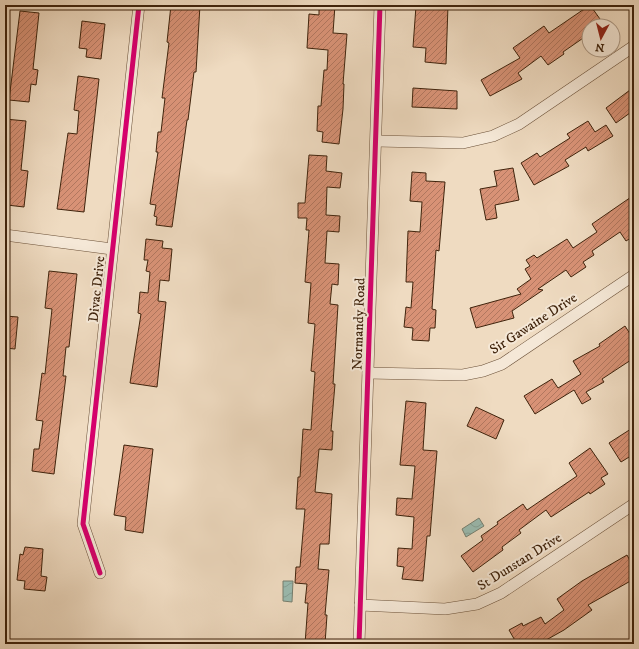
<svg xmlns="http://www.w3.org/2000/svg" width="639" height="649" viewBox="0 0 639 649" font-family="'IM FELL DW Pica',serif">
	<style>
		.water { fill: url(#water-waves); stroke: #767e6e }
		.building { fill: url(#building-hatch); stroke: #3f230c }
		.lines { fill: none; stroke-linecap: round; stroke-linejoin: round }
		.street-casing { stroke: #6b5139; stroke-width: 12 }
		.street { stroke: #f5e8d7; stroke-width: 11 }
		.cycleway-casing { stroke: #f5e8d7; stroke-width: 8 }
		.cycleway { stroke: #d6006c; stroke-width: 5 }
		.labels { text-anchor: middle; stroke-width: 4; stroke-linejoin: round; paint-order: stroke }
		.street-label { font-size: 14px; fill: #3f230c; stroke: #f5e8d7 }
	</style>
	<defs>
		<pattern id="water-waves" width="16" height="10" patternUnits="userSpaceOnUse"><rect width="16" height="10" fill="#9abbb0"/><path d="M0 5q4-4 8 0t8 0" fill="none" stroke="#86a096"/></pattern>
		<pattern id="building-hatch" width="6" height="6" patternUnits="userSpaceOnUse"><rect width="6" height="6" fill="#d89276"/><path d="M-1 1l2-2M0 6l6-6M5 7l2-2" fill="none" stroke="#b1775f"/></pattern>
	</defs>
	<rect width="100%" height="100%" fill="#efdbc1"/>
	<filter id="stains"><feTurbulence type="fractalNoise" baseFrequency=".005" numOctaves="4"/><feColorMatrix values="0 0 0 0 .2 0 0 0 0 .09 0 0 0 0 .02 0 0 0 .5 -.17"/></filter>
	<radialGradient id="worn" r=".72"><stop offset=".6" stop-color="#630" stop-opacity="0"/><stop offset="1" stop-color="#630" stop-opacity=".3"/></radialGradient>
	<g class="water">
		<path d="M479,518L484,526L466,537L462,529Z"/>
		<path d="M283,581H293L292,602L283,601Z"/>
	</g>
	<g class="building">
		<path d="M171,5H200L196,72H194L188,120H187L172,227L156,225L157,217L154,216L156,205L150,204L158,152H156L158,132H161L165,98H162L169,43L167,42Z"/>
		<path d="M319,5H335L333,33L347,34L343,84H344L343,109L339,144L322,142L323,132L317,131L318,106H321L324,70H327L328,50L307,48L309,14L319,15Z"/>
		<path d="M428,5H448L446,64L425,62L426,48L413,47L416,6Z"/>
		<path d="M590,5L605,26H589V34L563,52L564,54L548,65L541,56L518,73L522,79L490,96L481,80L520,58L513,48L544,26L549,33Z"/>
		<path d="M20,11L39,13L33,69L38,70L36,85L31,84L29,102L9,100Z"/>
		<path d="M82,21L105,24L101,59L86,57L87,49L79,48Z"/>
		<path d="M78,76L99,79L84,212L57,209L68,133L77,134L79,111L74,110Z"/>
		<path d="M634,87V110L616,123L606,108Z"/>
		<path d="M413,88L457,91V109L412,107Z"/>
		<path d="M5,119L26,121L21,170L28,171L24,207L7,205L9,188H5Z"/>
		<path d="M588,121L595,132L606,125L613,136L588,151L586,147L565,160L569,166L534,185L521,163L537,153L540,157L570,138L567,134Z"/>
		<path d="M309,155L327,156L326,171L342,173L340,188L327,187L326,215L340,216L339,232L327,231L325,263L339,264L338,285L332,284L330,304L338,305L333,384H335L331,431H333L332,450L319,449L315,492L332,494L329,544H320L318,569L329,570L325,615H327L325,644H305L308,603H305L307,584L295,583L296,567H300L305,509H296L298,477H300L303,429L311,430L315,372L311,371L315,324L308,323L311,283L305,282L309,230H306L307,218H298V203H305Z"/>
		<path d="M513,168L519,200L495,205L497,218L486,220L480,189L497,186L494,171Z"/>
		<path d="M412,172L426,173V181L445,182L439,251L436,250L432,309L436,310L435,328H430L429,341L412,340L413,328L404,327L406,307L411,308L413,282H406L408,231L420,232L422,202L410,201Z"/>
		<path d="M634,195V236L626,241L620,232L592,251L594,255L583,262L586,267L571,277L566,270L538,289L543,290L512,311L514,318L476,328L470,308L521,294L517,289L531,279L525,269L530,266L526,260L534,255L537,258L567,239L573,248L597,232L592,224Z"/>
		<path d="M146,239L163,241L162,248L172,249L169,281L160,280L158,301L166,302L157,387L130,383L141,314L138,313L140,292L148,293L150,272L146,271L148,260H144Z"/>
		<path d="M49,271L77,274L69,347H66L63,376H66L54,474L32,471L34,449H39L43,421L36,420L42,373L45,374L52,309L45,308Z"/>
		<path d="M5,316L18,317L15,349L5,348Z"/>
		<path d="M625,326L634,340V358L602,379L604,382L586,392L591,399L582,404L574,390L535,414L524,396L552,379L558,388L581,374L573,361L600,346L599,344Z"/>
		<path d="M406,401L426,403L423,450L437,451L430,536H427L423,581L402,579L404,567L397,566L398,548L412,549L414,517L396,515L397,498L412,499L415,466L400,465Z"/>
		<path d="M476,407L504,420L496,439L467,426Z"/>
		<path d="M634,427V454L621,462L609,443Z"/>
		<path d="M124,445L153,449L143,533L125,530L126,517L114,515Z"/>
		<path d="M590,448L608,474L601,478L605,484L590,494L589,492L551,517L546,510L519,530L521,533L502,547L503,550L473,572L461,556L483,540L481,536L498,524L497,522L523,504L527,510L577,476L569,463Z"/>
		<path d="M25,547L43,549L41,576L47,577L45,591L24,589L25,581L17,580L20,554L23,555Z"/>
		<path d="M627,555L634,568V579L588,605L592,610L564,630L539,644H517L509,630L522,623L523,626L541,617L545,624L564,610L557,599L582,581Z"/>
	</g>
	<g class="lines">
		<defs>
			<g id="street">
				<path d="M377,141L463,143L493,136L519,124L634,46"/>
				<path d="M5,235L112,249"/>
				<path d="M368,373L463,375L483,371L502,364L634,275"/>
				<path d="M100,573L83,524L139,5"/>
				<path d="M360,605L445,609L477,604L501,593L634,504"/>
				<path d="M359,644L380,5"/>
			</g>
		</defs>
		<use href="#street" class="street-casing"/>
		<use href="#street" class="street"/>
		<defs>
			<g id="cycleway">
				<path d="M100,573L83,524L139,5"/>
				<path d="M359,644L380,5"/>
			</g>
		</defs>
		<use href="#cycleway" class="cycleway-casing"/>
		<use href="#cycleway" class="cycleway"/>
	</g>
	<g class="labels">
		<g class="street-label">
			<text transform="translate(96 289) rotate(-84)" y="5">Divac Drive</text>
			<text transform="translate(533 323) rotate(-33)" y="5">Sir Gawaine Drive</text>
			<text transform="translate(358 324) rotate(-88)" y="5">Normandy Road</text>
			<text transform="translate(519 561) rotate(-32)" y="5">St Dunstan Drive</text>
		</g>
	</g>
	<rect width="639" height="649" fill="none" stroke="#efdbc1" stroke-width="20"/>
	<rect x="6" y="6" width="627" height="637" fill="none" stroke="#3f230c" stroke-width="2"/>
	<rect x="10" y="10" width="619" height="629" fill="none" stroke="#3f230c"/>
	<g transform="translate(601 38) rotate(187)"><circle r="19" fill="#f5e8d7" stroke="#ac9986"/>
	<path d="M0-3L7 15L0 10L-7 15Z" fill="#8f2418"/>
	<text y="-6" font-size="11" font-weight="bold" text-anchor="middle" fill="#3f230c">N</text>
	</g>
	<rect width="100%" height="100%" filter="url(#stains)"/>
	<rect width="100%" height="100%" fill="url(#worn)"/>
</svg>
